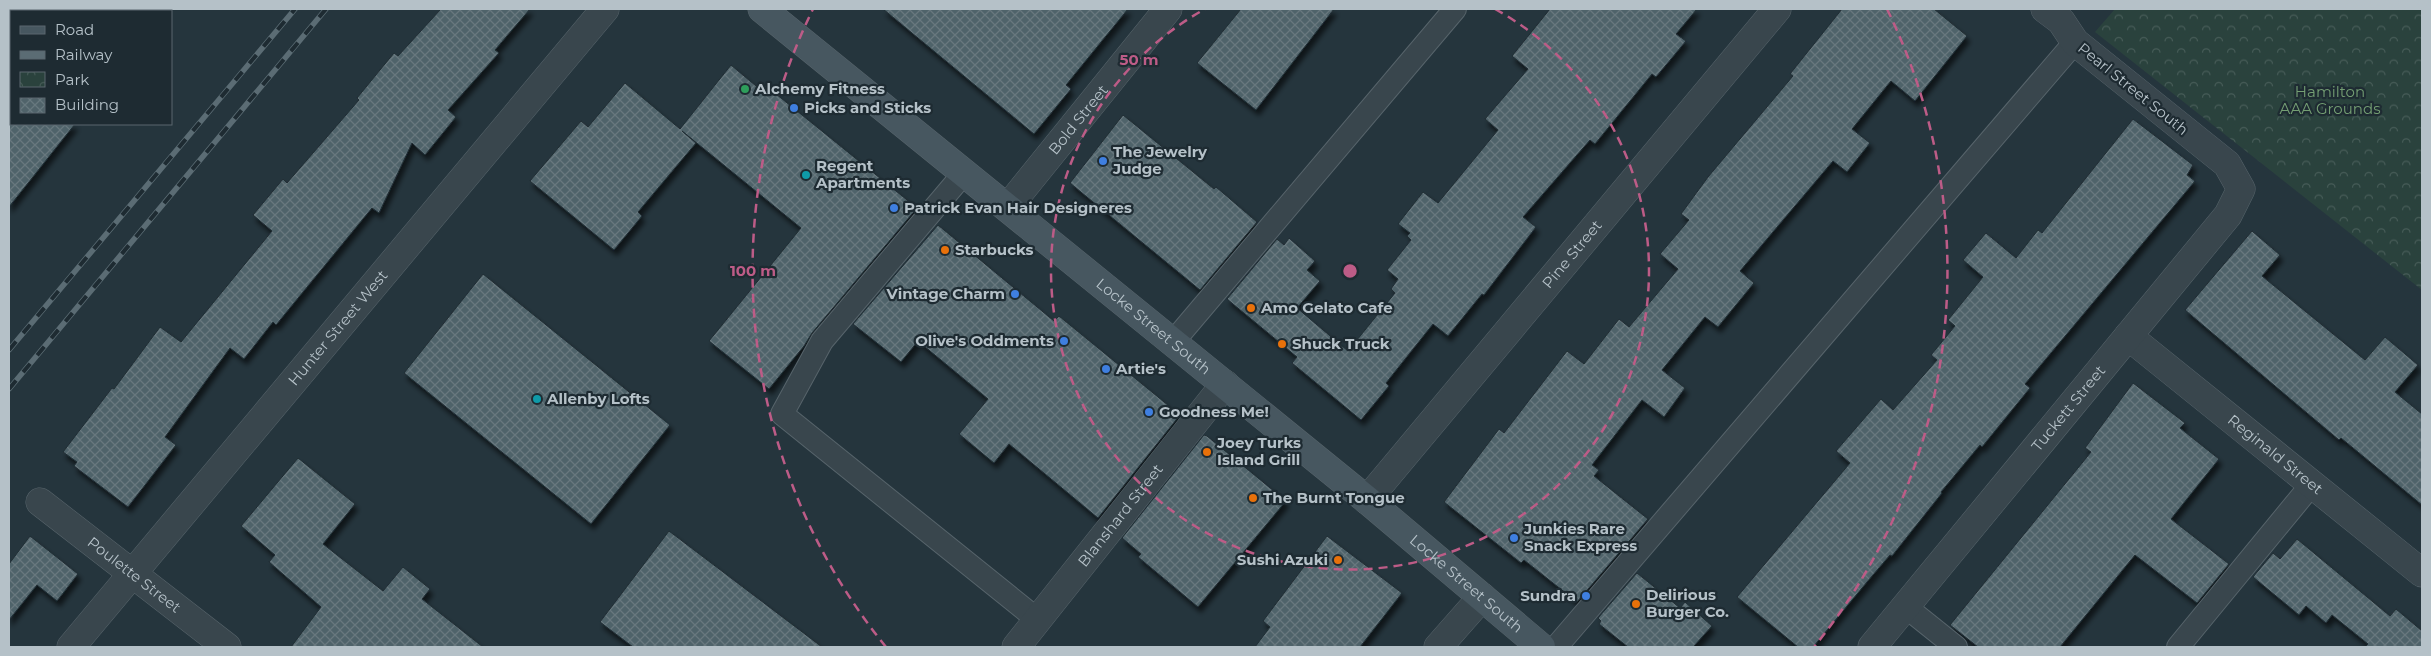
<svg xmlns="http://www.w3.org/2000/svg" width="2431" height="656" viewBox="0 0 2431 656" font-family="Montserrat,sans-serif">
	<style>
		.park { fill: url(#park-crowns) }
		.building { fill: url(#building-cross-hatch); stroke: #202d34; filter: url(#shadow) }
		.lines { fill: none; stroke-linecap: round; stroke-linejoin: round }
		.lane-casing { stroke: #57646b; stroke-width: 24 }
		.street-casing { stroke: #57646b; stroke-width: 29 }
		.secondary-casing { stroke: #57646b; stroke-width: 29 }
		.lane { stroke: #39464d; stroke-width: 22 }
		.street { stroke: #39464d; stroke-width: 28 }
		.secondary { stroke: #475760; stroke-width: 28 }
		.rail-casing { stroke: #5b6c74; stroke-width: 5.5 }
		.rail { stroke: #1e2b32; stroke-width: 4; stroke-dasharray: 11; stroke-linecap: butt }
		.ring { fill: none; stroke: #bd5c87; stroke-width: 2.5; stroke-dasharray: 9 6 }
		.leisure-dot { fill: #2e9e5b; stroke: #1e2b32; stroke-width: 2 }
		.shop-dot { fill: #3f7fe0; stroke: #1e2b32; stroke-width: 2 }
		.culture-dot { fill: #0f9aa8; stroke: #1e2b32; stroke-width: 2 }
		.food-dot { fill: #e8710a; stroke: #1e2b32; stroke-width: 2 }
		.labels { text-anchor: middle; stroke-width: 4.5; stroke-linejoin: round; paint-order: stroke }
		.poi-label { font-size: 15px; font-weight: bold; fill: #b5c1c8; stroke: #1e2b32; text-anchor: start }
		.street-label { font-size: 15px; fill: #b5c1c8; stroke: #1e2b32 }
		.park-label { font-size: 15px; fill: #749e73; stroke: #1e2b32 }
		.centre { fill: #bd5c87; stroke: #1e2b32; stroke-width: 2.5 }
		.ring-label { font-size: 15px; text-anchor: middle; font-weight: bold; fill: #bd5c87; stroke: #1e2b32; stroke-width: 4.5; stroke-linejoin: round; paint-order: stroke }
	</style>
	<defs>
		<pattern id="park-crowns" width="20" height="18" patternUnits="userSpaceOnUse" patternTransform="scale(1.25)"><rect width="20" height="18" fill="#2a423d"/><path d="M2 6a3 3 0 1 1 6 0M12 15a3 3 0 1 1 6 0" fill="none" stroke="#475c58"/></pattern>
		<pattern id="building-cross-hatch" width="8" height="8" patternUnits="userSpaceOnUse" patternTransform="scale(1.25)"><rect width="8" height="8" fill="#50636a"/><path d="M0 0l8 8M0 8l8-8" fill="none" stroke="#67787e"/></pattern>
		<filter id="shadow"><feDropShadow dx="3" dy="5.5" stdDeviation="2.5" flood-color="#0009"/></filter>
	</defs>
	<rect width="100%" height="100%" fill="#25353d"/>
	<path class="park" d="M2115,9H2422V290L2095,32Z"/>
	<g class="building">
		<path d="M441,9H530L495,50L499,53L448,110L456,117L425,155L412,143L379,213L372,208L276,325L273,322L244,359L230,348L165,437L176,445L128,507L74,466L77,462L63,452L112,388L114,389L160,327L181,342L272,231L253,215L283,179L287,183L359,100L357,98L394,53L398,56Z"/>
		<path d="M883,9H1128L1066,85L1071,89L1034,134Z"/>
		<path d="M1241,9H1334L1256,110L1197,63Z"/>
		<path d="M1550,9H1697L1676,34L1686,41L1656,77L1652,74L1595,144L1590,140L1523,217L1536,227L1484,295L1482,294L1448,336L1433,324L1386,383L1389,386L1361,420L1292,363L1297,357L1227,299L1277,239L1284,245L1289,238L1315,261L1307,270L1320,281L1297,308L1348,351L1395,293L1391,289L1398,279L1387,270L1411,240L1407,236L1410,233L1398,224L1423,192L1438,203L1498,130L1485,119L1528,69L1512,56Z"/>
		<path d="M1842,9H1934L1967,36L1915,101L1891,81L1852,129L1870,143L1847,172L1833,161L1740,271L1754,283L1718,327L1705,317L1662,370L1685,388L1664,417L1642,400L1592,465L1599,470L1594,476L1648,519L1577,602L1524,560L1521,563L1444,502L1499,429L1504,433L1567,351L1584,364L1619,319L1629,327L1678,269L1660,254L1689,220L1681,214L1708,177L1793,76L1790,74Z"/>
		<path d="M731,65L756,86L760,81L917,208L812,333L804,346L769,389L709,341L801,228L682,131L696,143L638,212L642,216L614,250L530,181L581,121L588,127L625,83L680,129Z"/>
		<path d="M1123,115L1214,189L1216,187L1257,222L1200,290L1070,183Z"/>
		<path d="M2133,119L2193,165L2187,175L2195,181L2025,384L2030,388L1982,447L1980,445L1941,492L1942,493L1892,556L1890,555L1867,582L1813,647H1798L1737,597L1850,463L1836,451L1881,399L1893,410L1937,360L1931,355L1955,326L1948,320L1983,277L1963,260L1986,233L2016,258L2038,230L2042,233Z"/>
		<path d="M9,124H75L9,207Z"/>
		<path d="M938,225L1054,321L1059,316L1180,415L1098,518L1009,444L994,463L959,434L988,399L918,341L901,362L853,324Z"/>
		<path d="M2252,231L2280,255L2262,276L2365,360L2385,337L2418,365L2395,392L2422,414V505L2341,438L2339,440L2185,310Z"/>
		<path d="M483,274L670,425L591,524L404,373Z"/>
		<path d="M2133,383L2185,423L2180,428L2219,459L2171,519L2229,564L2197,603L2135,555L2060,647H1978L1950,625L2091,452L2085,448Z"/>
		<path d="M1204,435L1207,436L1286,501L1198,607L1138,557L1141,554L1122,538Z"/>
		<path d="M298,458L355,504L323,544L383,591L403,567L430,589L422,599L483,647H291L321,607L269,562L275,555L241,526Z"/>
		<path d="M669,531L822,647H633L600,622Z"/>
		<path d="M30,536L78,574L57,601L37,585L9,620V564Z"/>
		<path d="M1327,536L1402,593L1360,647H1255L1270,627L1263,621Z"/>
		<path d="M2297,539L2390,616L2396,609L2422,631V647H2365L2368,644L2332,615L2326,623L2306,606L2299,615L2253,577L2273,553L2280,559Z"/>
		<path d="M1637,573L1680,608L1685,602L1712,626L1693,647H1628L1599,624L1601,621L1598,618Z"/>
	</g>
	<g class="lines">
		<defs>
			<g id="lane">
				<path d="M965,172L822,341L782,414L1038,620"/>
				<path d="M1173,342L1455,9"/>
				<path d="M1906,607L1956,647"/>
				<path d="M1556,647L2075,42"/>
				<path d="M2178,647L2312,484"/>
			</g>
			<g id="street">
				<path d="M9,14L13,9"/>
				<path id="s1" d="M1008,207L1168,9"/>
				<path id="s2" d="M2128,336L2422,573"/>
				<path id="s3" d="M1367,500L1777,9"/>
				<path id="s4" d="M40,502L227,647"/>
				<path id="s5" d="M71,647L605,9"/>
				<path id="s6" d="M1016,647L1225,384"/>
				<path d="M1438,647L1482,597"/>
				<path id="s7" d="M1872,647L2228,215L2241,189L2227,164L2075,42L2061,21L2045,9"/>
			</g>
			<g id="secondary">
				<path id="s8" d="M762,9L1367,500L1541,647"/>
			</g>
		</defs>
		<use href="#lane" class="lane-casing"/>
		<use href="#street" class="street-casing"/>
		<use href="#secondary" class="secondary-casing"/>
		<use href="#lane" class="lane"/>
		<use href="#street" class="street"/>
		<use href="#secondary" class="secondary"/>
		<defs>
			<g id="rail">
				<path d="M9,350L295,9"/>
				<path d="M9,389L326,9"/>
			</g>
		</defs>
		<use href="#rail" class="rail-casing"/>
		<use href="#rail" class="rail"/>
	</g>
	<g class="ring">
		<path d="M1495 9A299 299 0 1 1 1205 9"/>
		<path d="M886 647A597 597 0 0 1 813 9M1887 9A597 597 0 0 1 1814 647"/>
	</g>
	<circle class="leisure-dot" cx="745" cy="89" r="5"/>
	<g class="shop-dot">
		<circle cx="794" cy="108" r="5"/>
		<circle cx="1103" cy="161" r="5"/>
		<circle cx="894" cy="208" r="5"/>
		<circle cx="1015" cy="294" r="5"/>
		<circle cx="1064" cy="341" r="5"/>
		<circle cx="1106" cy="369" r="5"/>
		<circle cx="1149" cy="412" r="5"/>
		<circle cx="1514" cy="538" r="5"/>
		<circle cx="1586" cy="596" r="5"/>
	</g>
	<g class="culture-dot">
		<circle cx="806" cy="175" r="5"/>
		<circle cx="537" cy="399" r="5"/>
	</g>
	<g class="food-dot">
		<circle cx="945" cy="250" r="5"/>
		<circle cx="1251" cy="308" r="5"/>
		<circle cx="1282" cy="344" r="5"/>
		<circle cx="1207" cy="452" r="5"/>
		<circle cx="1253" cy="498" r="5"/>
		<circle cx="1338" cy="560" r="5"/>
		<circle cx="1636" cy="604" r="5"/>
	</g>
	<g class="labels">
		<g class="poi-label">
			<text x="755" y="94">Alchemy Fitness</text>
			<text x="804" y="113">Picks and Sticks</text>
			<text x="1113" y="157">The Jewelry<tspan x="1113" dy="17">Judge</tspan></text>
			<text x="816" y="171">Regent<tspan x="816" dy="17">Apartments</tspan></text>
			<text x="904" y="213">Patrick Evan Hair Designeres</text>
			<text x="955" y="255">Starbucks</text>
			<text x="1005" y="299" text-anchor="end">Vintage Charm</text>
			<text x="1261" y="313">Amo Gelato Cafe</text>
			<text x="1054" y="346" text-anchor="end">Olive's Oddments</text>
			<text x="1292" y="349">Shuck Truck</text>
			<text x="1116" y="374">Artie's</text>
			<text x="547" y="404">Allenby Lofts</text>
			<text x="1159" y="417">Goodness Me!</text>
			<text x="1217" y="448">Joey Turks<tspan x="1217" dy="17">Island Grill</tspan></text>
			<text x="1263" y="503">The Burnt Tongue</text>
			<text x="1524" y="534">Junkies Rare<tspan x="1524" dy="17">Snack Express</tspan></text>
			<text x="1328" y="565" text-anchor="end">Sushi Azuki</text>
			<text x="1646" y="600">Delirious<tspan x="1646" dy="17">Burger Co.</tspan></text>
			<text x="1576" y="601" text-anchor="end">Sundra</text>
		</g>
		<g class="street-label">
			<text transform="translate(2133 89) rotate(39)" y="5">Pearl Street South</text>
			<text dy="5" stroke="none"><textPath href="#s1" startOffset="112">Bold Street</textPath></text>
			<text dy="5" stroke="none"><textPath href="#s3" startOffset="320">Pine Street</textPath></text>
			<text dy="5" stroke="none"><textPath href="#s8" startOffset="504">Locke Street South</textPath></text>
			<text dy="5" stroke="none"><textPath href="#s5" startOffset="416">Hunter Street West</textPath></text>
			<text dy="5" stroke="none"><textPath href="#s7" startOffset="309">Tuckett Street</textPath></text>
			<text dy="5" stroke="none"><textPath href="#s2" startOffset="189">Reginald Street</textPath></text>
			<text dy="5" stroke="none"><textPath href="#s6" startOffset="168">Blanshard Street</textPath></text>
			<text dy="5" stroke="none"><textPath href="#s4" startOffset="119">Poulette Street</textPath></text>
			<text dy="5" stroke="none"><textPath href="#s8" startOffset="909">Locke Street South</textPath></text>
		</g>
		<g class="park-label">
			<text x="2330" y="97">Hamilton<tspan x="2330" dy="17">AAA Grounds</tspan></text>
		</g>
	</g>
	<circle cx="1350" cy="271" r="8" class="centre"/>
	<g class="ring-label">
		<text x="1139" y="65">50 m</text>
		<text x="753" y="276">100 m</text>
	</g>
	<rect width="2431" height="656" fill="none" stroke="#b5c1c8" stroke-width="20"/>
	<rect x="10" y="10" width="162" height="115" fill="#1e2b32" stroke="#5a676e"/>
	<rect x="20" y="26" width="25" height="8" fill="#475760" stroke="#5a676e"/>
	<text x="55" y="35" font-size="15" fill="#b5c1c8">Road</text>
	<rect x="20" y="51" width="25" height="8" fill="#5b6c74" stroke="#5a676e"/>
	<text x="55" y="60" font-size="15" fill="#b5c1c8">Railway</text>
	<rect x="20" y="72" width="25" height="15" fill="url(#park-crowns)" stroke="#5a676e"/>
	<text x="55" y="85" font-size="15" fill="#b5c1c8">Park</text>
	<rect x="20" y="98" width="25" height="15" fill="url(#building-cross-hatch)" stroke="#5a676e"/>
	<text x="55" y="110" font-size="15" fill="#b5c1c8">Building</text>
</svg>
